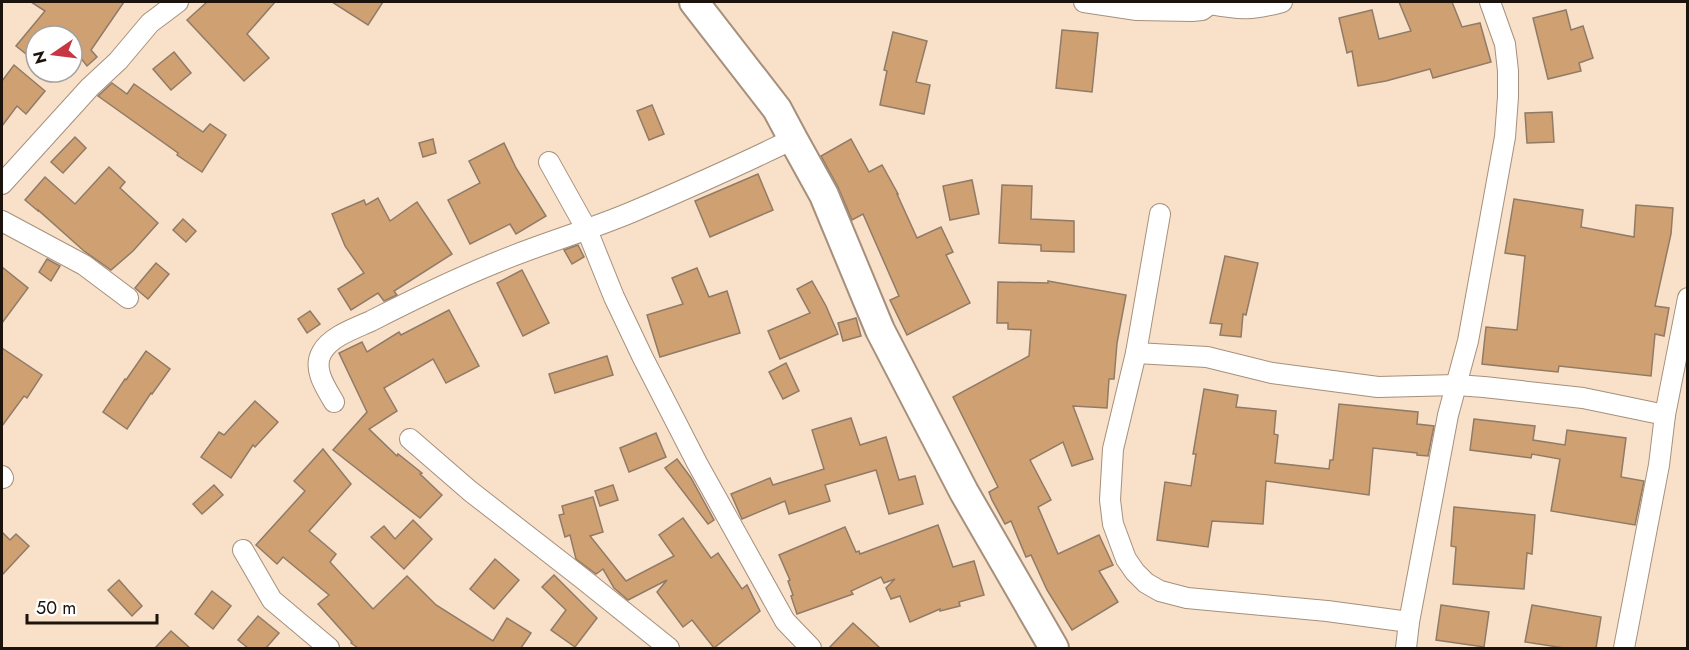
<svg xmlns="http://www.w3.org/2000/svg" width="1689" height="650" viewBox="0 0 1689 650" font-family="Jost,sans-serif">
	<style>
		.building { fill: #cfa072; stroke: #917b66; stroke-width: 1.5 }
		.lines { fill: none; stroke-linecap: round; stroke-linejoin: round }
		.street-casing { stroke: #a6907b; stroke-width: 22 }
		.secondary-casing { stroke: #a6907b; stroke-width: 32 }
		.street { stroke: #fff; stroke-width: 20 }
		.secondary { stroke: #fff; stroke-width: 28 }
	</style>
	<rect width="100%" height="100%" fill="#f8e0c9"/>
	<g class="building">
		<path d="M31,2H124L91,50L97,57L87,66L72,47V36H36V62L16,46L45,11Z"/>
		<path d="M207,2H275L247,34L269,58L244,81L187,20Z"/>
		<path d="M332,2H383L368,25Z"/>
		<path d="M1399,2H1452L1462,27L1480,23L1491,62L1433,78L1430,69L1386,81L1358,86L1352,51L1347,53L1339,18L1372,10L1379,39L1411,31Z"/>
		<path d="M1566,10L1571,30L1583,26L1593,58L1579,63L1581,71L1548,79L1533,18Z"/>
		<path d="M1062,30L1098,33L1092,92L1056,88Z"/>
		<path d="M893,32L927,41L916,82L930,85L924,114L880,105L887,71L884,70Z"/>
		<path d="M174,52L191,73L171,90L153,69Z"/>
		<path d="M14,65L45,91L26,114L17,106L2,126V81Z"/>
		<path d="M112,83L127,94L134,84L203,132L210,124L226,135L202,172L177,155L178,153L98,96Z"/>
		<path d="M652,105L664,134L649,140L637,111Z"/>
		<path d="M1552,112L1554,142L1527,143L1525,113Z"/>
		<path d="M75,137L86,148L63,173L51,162Z"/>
		<path d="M433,139L436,153L423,157L419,143Z"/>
		<path d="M851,139L869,172L882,165L898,194H897L917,238L941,227L953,252L946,255L970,303L907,335L890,300L899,296L863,214L852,220L838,187L821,156Z"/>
		<path d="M504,143L516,168L546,216L516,234L510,224L470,244L448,200L480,183L469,161Z"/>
		<path d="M109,167L125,182L120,188L158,223L133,251L111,270L84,251L38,210V211L25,200L45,177L75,204Z"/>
		<path d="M758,174L773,210L710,237L695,201Z"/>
		<path d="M972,180L979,214L950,220L943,186Z"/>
		<path d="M1002,185L1032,186L1031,219L1074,221V252L1041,251V245L999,243Z"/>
		<path d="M378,198L390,221L417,202L452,254L394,291L397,295L384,301L378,293L351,310L338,289L364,273L345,246L332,214L364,200L366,205Z"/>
		<path d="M1514,199L1583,210L1581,227L1634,237L1636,205L1673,208L1671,234L1655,306L1669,308L1664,336L1655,334L1651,376L1559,366L1558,372L1482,364L1486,327L1517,330L1525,256L1505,253Z"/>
		<path d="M183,219L196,231L186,242L173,230Z"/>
		<path d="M578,245L584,257L572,264L564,250Z"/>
		<path d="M1225,256L1258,263L1246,315L1243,314L1241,337L1220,335L1222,324L1210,323Z"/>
		<path d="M47,259L60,266L51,281L39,272Z"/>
		<path d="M156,263L169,274L148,299L135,288Z"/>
		<path d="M2,267L28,288L2,323Z"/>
		<path d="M697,268L709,297L727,291L740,333L660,357L647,315L683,304L672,278Z"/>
		<path d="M522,270L549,323L523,336L497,283Z"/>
		<path d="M812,281L826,306L838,334L780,359L768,331L810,313L797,289Z"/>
		<path d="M1048,281L1126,295L1117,343L1114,379H1109L1107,408L1073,406L1093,459L1072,466L1063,442L1030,460L1051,500L1038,507L1058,554L1099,535L1113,565L1099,571L1118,602L1072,630L1047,590L1031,555L1026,557L1011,521L1005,524L992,500L989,492L998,487L953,397L1029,356L1031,330L1008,329V323H997L998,282L1048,283Z"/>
		<path d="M449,310L479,366L446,383L433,359L384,388L397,411L369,429L397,456L398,454L422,473L420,474L442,495L420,518L333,450L367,412L339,353L362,342L367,352L399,332L401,335Z"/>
		<path d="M310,311L320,324L307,333L298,319Z"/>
		<path d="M856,318L861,336L843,341L838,323Z"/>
		<path d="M2,348L42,375L27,398L24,396L2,426Z"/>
		<path d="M146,351L170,369L152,394L151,393L127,429L103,412L125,379L126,380Z"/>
		<path d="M607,356L613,375L555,393L549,374Z"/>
		<path d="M786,363L799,391L783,399L769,372Z"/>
		<path d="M1204,389L1238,395L1236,407L1276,411L1274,434L1278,435L1275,463L1329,469L1330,460H1333L1339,404L1418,412L1417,424L1434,426L1428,456L1417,455V453L1373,448L1369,495L1266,481L1263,524L1212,521L1208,547L1157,540L1165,482L1191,486L1196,454H1193Z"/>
		<path d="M255,401L278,422L255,447L253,445L231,478L201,457L219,432L224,435Z"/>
		<path d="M851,418L860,445L886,437L899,480L915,476L923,504L889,514L876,470L825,485L830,501L789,514L785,501L742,519L731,494L770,478L773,485L824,469L812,430Z"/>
		<path d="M1474,419L1535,426L1533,440L1565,445L1567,430L1626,438L1621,477L1644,481L1635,525L1551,511L1560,459L1532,454L1531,458L1470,450Z"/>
		<path d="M656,433L666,457L629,472L620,448Z"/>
		<path d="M323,449L351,484L309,531L336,554L330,562L373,609L407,576L436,605L493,641L507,618L531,633L521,648H358L351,643L352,642L318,604L329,595L283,557L277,564L256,545L305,491L294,481Z"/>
		<path d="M677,459L691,478L714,520L708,524L665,468Z"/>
		<path d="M214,485L223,495L202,514L193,504Z"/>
		<path d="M613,485L618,500L600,506L595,491Z"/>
		<path d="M593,497L603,532L590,536L626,581L674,556L659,535L683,518L711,558L718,553L742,589L747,585L760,611L714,648L692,620L683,627L657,592L667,580L628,600L614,588L603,569L596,574L576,559L570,535L565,537L559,515L564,514L562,506Z"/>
		<path d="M1454,507L1535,515L1532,554L1527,553L1524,589L1453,584L1456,547L1451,546Z"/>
		<path d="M413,520L432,539L404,569L371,537L384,526L395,539Z"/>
		<path d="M938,525L953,567L974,561L984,595L959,602L960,606L940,611V609L910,622L900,596L891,599L886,588L895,579L884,583L881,577L851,591L853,594L797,614L791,596L793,595L788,581L790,580L779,555L845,527L856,552L859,551L860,554Z"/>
		<path d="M2,532L10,540L16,534L29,546L2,575Z"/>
		<path d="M495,559L519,580L494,609L470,589Z"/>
		<path d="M554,575L597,618L575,647L551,630L566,610L542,587Z"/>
		<path d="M119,580L142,606L132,616L108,590Z"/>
		<path d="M212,591L231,606L213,629L195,614Z"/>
		<path d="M1441,605L1489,612L1484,647L1436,640Z"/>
		<path d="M1532,605L1601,617L1596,648H1564L1525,642Z"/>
		<path d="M258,616L279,633L266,648H248L238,640Z"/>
		<path d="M853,623L880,648H829Z"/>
		<path d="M171,631L190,648H155Z"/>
	</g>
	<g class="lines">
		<defs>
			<g id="street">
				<path d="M1084,2L1137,10L1192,11L1202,10L1213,2"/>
				<path d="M1210,4C1241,10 1252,10 1282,2"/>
				<path d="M549,162L587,230L614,297L643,358L697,463L785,621L811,648"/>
				<path d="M2,184L90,87L118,61L150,23L178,2"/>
				<path d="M1160,214L1136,353L1113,449L1110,500L1113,524L1126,559L1135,572L1146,583L1160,591L1187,598L1327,611L1409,622"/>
				<path d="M2,221L84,265L128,298"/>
				<path d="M1136,353L1207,357L1272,373L1378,387L1456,385L1484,387L1583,398L1665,415"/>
				<path d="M334,402C326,388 312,369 322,352C331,336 356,328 371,321C412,300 453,280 495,263C540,244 587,231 632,212C686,189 740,165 793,139"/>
				<path d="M410,439L470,491L583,579L669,648"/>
				<path d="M2,476L3,478"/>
				<path d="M243,550L272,600L329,648"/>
				<path d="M1406,648L1409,622L1448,415L1468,341L1505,137L1508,97V71L1505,44L1490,2"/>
				<path d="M1624,648L1659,465L1665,415L1688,298"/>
			</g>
			<path id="secondary" d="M694,2L777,109L793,139L824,195L880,330L964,492L1054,648"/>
		</defs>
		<use href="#street" class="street-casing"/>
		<use href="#secondary" class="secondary-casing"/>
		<use href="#street" class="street"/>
		<use href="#secondary" class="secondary"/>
	</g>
	<rect width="1689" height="650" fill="none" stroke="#1c140c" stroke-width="6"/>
	<g transform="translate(54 54) rotate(256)"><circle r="28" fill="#ffffff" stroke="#a4a19e" stroke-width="1.5"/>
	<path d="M0-4.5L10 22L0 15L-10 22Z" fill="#c63741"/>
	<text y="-9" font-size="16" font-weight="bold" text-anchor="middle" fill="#1c140c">N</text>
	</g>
	<path d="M27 614v9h130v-9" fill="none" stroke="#1c140c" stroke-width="3"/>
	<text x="36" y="614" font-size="18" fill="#1c140c" stroke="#ffffff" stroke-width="4.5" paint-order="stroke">50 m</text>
</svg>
